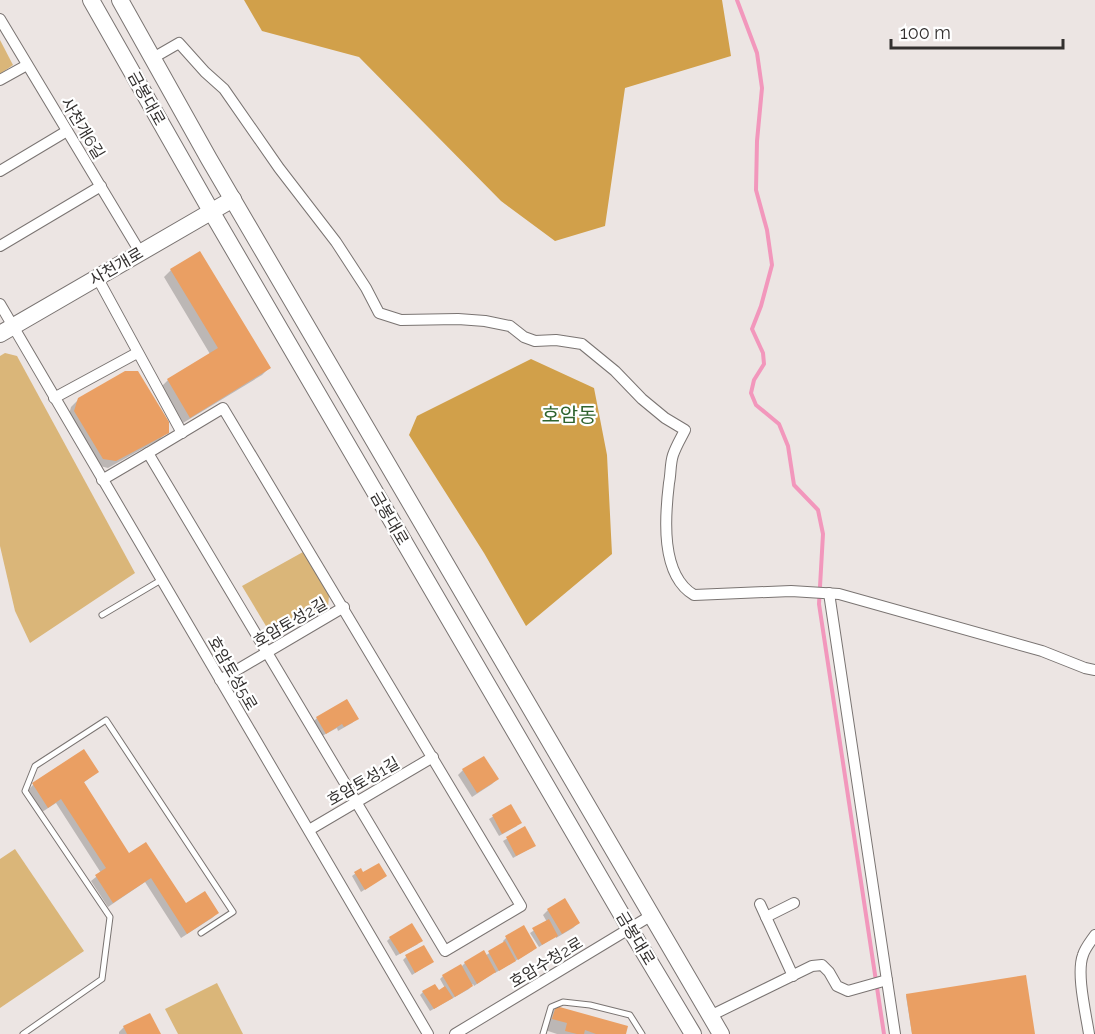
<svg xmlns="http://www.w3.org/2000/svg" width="1095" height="1034" viewBox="0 0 1095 1034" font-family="Raleway,'Noto Sans KR',sans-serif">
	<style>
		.green { fill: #dab679 }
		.forest { fill: #d1a04a }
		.shadow { fill: #0003 }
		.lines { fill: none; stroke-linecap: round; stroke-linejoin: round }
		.stream { stroke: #f297bc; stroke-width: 4 }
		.building { fill: #ea9f63 }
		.lane-casing { stroke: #7a7472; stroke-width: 7 }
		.street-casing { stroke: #7a7472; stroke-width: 12 }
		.secondary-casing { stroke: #7a7472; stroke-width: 18 }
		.lane { stroke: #fff; stroke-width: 5 }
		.street { stroke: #fff; stroke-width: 10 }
		.secondary { stroke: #fff; stroke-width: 16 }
		.labels { text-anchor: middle; stroke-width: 4.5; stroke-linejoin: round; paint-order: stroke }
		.street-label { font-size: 16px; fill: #33302f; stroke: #fff }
		.quarter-label { font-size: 20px; fill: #2f632e; stroke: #fff }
	</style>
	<rect width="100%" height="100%" fill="#ece5e3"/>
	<g class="green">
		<path d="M0,40L13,65L0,74Z"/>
		<path d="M5,353L17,356L135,573L30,643L15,611L0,546V356Z"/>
		<path d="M303,552L329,595L328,608L283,633L269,631L242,586Z"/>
		<path d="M15,849L84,951L0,1008V859Z"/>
		<path d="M217,983L243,1034H178L165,1009Z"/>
	</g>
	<g class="forest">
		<path d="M244,0H722L731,56L625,88L605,226L555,241L501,201L359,57L262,31Z"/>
		<path d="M531,359L594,388L607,455L612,554L526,626L484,553L409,435L417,416Z"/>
	</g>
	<g class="shadow">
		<path d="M171,270L269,368L262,375L183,423L161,387L168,380L210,354L164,277Z"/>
		<path d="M79,399L167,432L160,439L108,468L96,465L68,418L71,407Z"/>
		<path d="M317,718H357L352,723L338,731L337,728L320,737L312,723Z"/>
		<path d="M83,751L97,772L83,783L129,855L185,905L217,913L212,918L181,938L145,882L108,907L91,881L101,873L56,803L42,812L28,790L33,785Z"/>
		<path d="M463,770L497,779L492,784L472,797L458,775Z"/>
		<path d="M510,806L517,826L499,836L489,819Z"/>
		<path d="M524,828L531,848L513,858L503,841Z"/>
		<path d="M360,870L363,874L385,876L361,892L352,876Z"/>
		<path d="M548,910L578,923L573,928L556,938V936L539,947L530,933L547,922L543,915Z"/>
		<path d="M523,928L535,948L532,951L495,973V972L474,986L473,984L469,989L430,1011L420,995L423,992H438L445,988L440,979L443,976L461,967L465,963L485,956L504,943L503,941L506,938Z"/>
		<path d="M390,938L418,944L396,956L387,941Z"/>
		<path d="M406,957L432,962L412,975L403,960Z"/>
		<path d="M907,995L1034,1034H912L906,996Z"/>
		<path d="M556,1008L624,1034H557L542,1029L545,1018Z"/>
		<path d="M124,1027L159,1034H119V1032Z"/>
	</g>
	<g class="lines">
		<path class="stream" d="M737,0L757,53L762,88L757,141L756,190L767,230L772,265L761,306L752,329L763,353L764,364L754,380L751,393L756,405L779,424L788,446L794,485L818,510L823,534L819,604L884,1034"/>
	</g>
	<g class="building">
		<path d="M200,251L271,368L190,418L167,379L218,348L170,269Z"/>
		<path d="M125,371H138L169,422V433L116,461L103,459L74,411L78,398Z"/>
		<path d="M347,699L359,719L344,727L342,724L326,734L316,717Z"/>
		<path d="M84,749L99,772L84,782L129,853L146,842L186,903L205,891L219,913L187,934L151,878L113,903L95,875L106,868L61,799L48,808L32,783Z"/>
		<path d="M484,756L499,779L477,793L462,769Z"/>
		<path d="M511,804L522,823L502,834L492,815Z"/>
		<path d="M525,826L536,846L516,856L506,837Z"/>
		<path d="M379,863L387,876L365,890L354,872L361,868L363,872Z"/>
		<path d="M565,898L580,923L562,934L547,909Z"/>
		<path d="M549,919L558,936L542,945L532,928Z"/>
		<path d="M412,923L423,941L400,954L389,937Z"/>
		<path d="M524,925L537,948L518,960L505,936Z"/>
		<path d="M505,941L516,961L499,971L488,951Z"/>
		<path d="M424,945L434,962L415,973L405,955Z"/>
		<path d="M484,950L496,972L477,984L464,962Z"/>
		<path d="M461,964L473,986L455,997L442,975Z"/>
		<path d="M1026,975L1035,1034H912L906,994Z"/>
		<path d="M435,984L439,990L445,986L453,998L434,1009L422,991Z"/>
		<path d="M556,1006L628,1026L626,1034H596L585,1030L584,1034H577L565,1031L567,1023L552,1019Z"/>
		<path d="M150,1013L161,1034H127L123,1026Z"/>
	</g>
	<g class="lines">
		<defs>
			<g id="lane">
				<path d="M102,615L161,580"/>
				<path d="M23,1034L102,979L110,917L25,791L35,766L106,720L233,912L201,933"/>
				<path d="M543,1034L551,1007L563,1002L590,1005L630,1015L642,1034"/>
			</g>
			<g id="street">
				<path d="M0,19L140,252"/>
				<path d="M153,58L179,43L205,72L224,89L279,168L336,242L366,288L379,313L401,320L458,319L485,321L510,326L524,337L535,341L556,340L582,344L615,371L642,399L665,418L685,430C681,438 676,446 673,455C670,464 671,474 669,483C665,516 660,575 694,595L791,591L839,594L1042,651L1085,668L1095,670"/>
				<path d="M0,80L27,65"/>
				<path d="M0,171L67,131"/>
				<path d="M0,246L101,186"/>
				<path d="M97,277L182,433"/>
				<path d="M0,304L428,1034"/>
				<path d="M54,398L137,353"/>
				<path d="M223,408L521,906L445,951L148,453Z"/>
				<path d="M102,480L148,453"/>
				<path d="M829,593L895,1034"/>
				<path d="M220,680L344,607"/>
				<path d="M309,830L433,757"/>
				<path d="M760,904L793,976"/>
				<path d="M766,917L794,903"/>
				<path d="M710,1016L812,966L822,965L829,972L837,986L848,991L887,980"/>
				<path d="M455,1034L652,915"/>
				<path d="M1089,1034C1086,1014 1076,973 1083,955C1085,948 1091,941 1095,935"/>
			</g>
			<g id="secondary">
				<path d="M91,0L211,211L630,929L693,1034"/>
				<path d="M120,0L209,159L721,1034"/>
				<path d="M0,334L233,199"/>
			</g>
		</defs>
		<use href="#lane" class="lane-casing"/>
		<use href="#street" class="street-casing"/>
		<use href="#secondary" class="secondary-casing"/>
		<use href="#lane" class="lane"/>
		<use href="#street" class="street"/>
		<use href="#secondary" class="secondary"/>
	</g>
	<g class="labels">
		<g class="street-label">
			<text transform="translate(147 98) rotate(61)" y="6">금봉대로</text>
			<text transform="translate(83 128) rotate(59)" y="6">사천개6길</text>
			<text transform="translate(116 266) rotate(-30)" y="6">사천개로</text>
			<text transform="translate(390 518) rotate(60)" y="6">금봉대로</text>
			<text transform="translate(290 622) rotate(-30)" y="6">호암토성2길</text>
			<text transform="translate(233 673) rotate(60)" y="6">호암토성5로</text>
			<text transform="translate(363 781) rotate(-30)" y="6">호암토성1길</text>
			<text transform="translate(636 938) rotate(59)" y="6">금봉대로</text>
			<text transform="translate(546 962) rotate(-31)" y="6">호암수청2로</text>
		</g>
		<g class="quarter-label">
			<text x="569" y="422">호암동</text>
		</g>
	</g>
	<path d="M891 39v9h172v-9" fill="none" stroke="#33302f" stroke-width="3"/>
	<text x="900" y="39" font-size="18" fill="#33302f" stroke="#ffffff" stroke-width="4.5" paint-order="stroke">100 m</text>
</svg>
